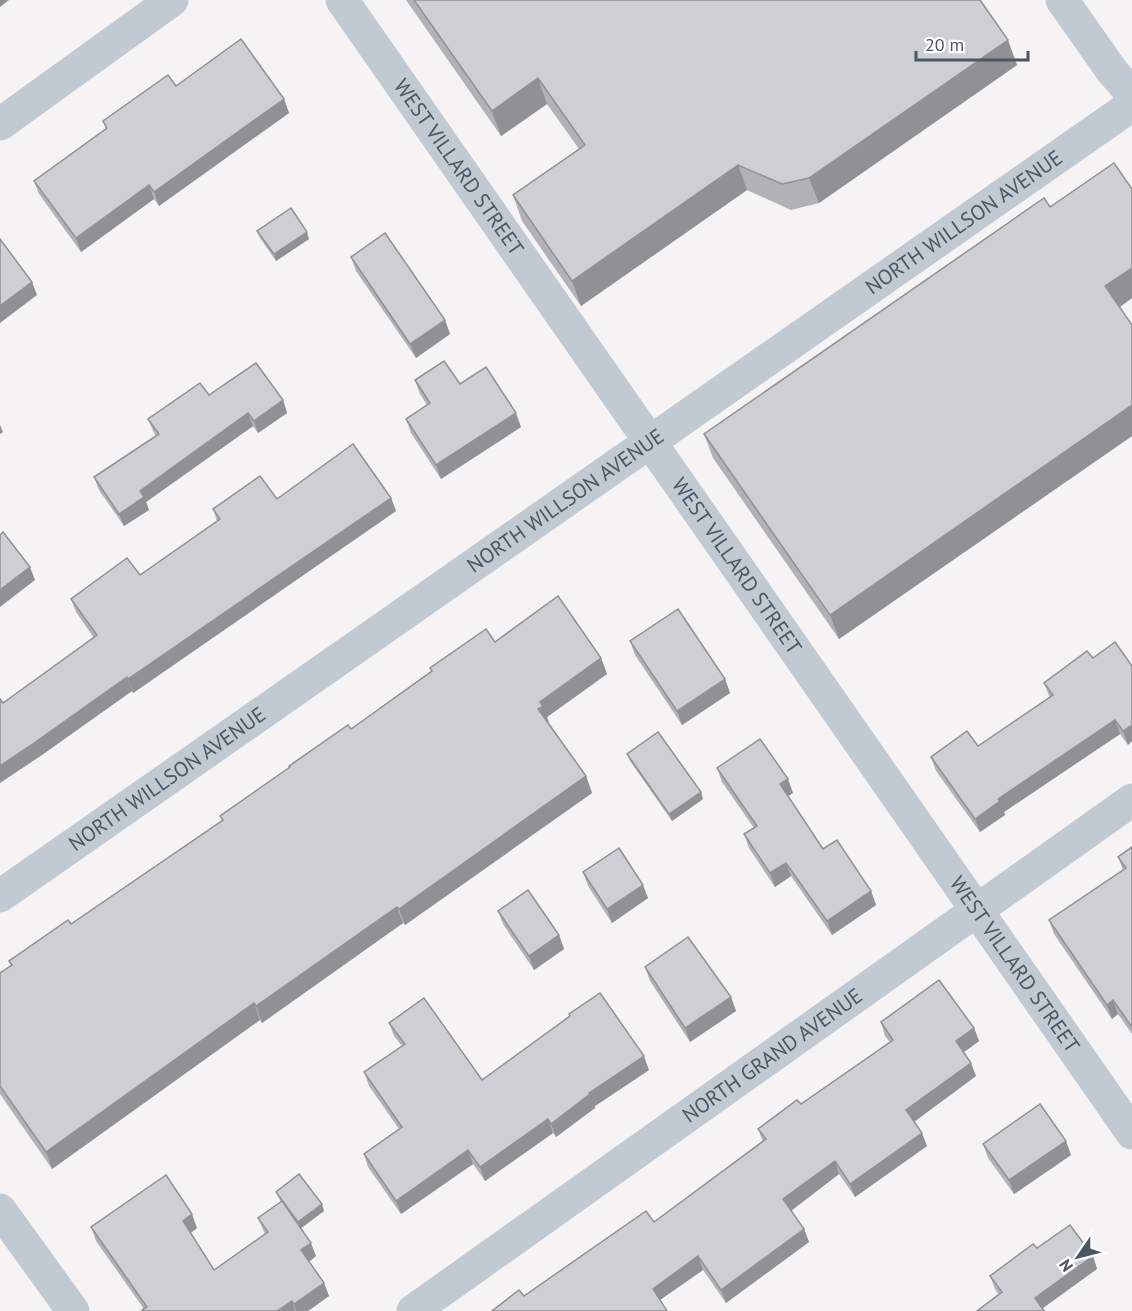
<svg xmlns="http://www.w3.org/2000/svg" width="1132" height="1311" viewBox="0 0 1132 1311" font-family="'PT Sans',sans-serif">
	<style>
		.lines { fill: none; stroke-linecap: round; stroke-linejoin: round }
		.minor { stroke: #c1cad2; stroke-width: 33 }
		.wall { fill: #b0b2b7 }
		.shaded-wall { fill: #909195 }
		.building { fill: #cdcfd5; stroke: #909195; stroke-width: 1.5 }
		.labels { text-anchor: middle; stroke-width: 6; stroke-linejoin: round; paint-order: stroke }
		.street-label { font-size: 21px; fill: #4a5661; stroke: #fff }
	</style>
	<rect width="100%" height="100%" fill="#f5f3f3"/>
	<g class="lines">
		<g class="minor">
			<path id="s1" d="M342,0L1132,1133"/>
			<path d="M1062,0L1112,71L1132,94"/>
			<path d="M0,124L172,0"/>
			<path id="s2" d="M0,896L1132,105"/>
			<path d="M0,1210L73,1311"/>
			<path id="s3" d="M413,1311L1132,800"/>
		</g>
	</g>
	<g class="wall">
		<path d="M406,0H980L1017,65L819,203L791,210L747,190L581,306L522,221L513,195L579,149L547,104L501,136Z"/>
		<path d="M176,86L284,99L289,113L159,206L154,199L81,252L39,194L34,181L106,129L103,121Z"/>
		<path d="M1132,189V298L1120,307L1132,325V436L839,639L713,458L704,434L1050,207Z"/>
		<path d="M257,231L309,239L276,261L260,238Z"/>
		<path d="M351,257L445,320L450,334L416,358L356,271Z"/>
		<path d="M415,380L460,384L521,427L441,479L411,433L406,419L427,405L420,394Z"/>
		<path d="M209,395L283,400L287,413L258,433L253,426L146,502L149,510L124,526L99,490L94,477L156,436L153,431L148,419Z"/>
		<path d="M391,498L396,511L133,693L132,691L39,757L3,703L94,638L76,612L71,599L140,575L217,521L213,509L277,499Z"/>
		<path d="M630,641L725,679L730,693L682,725L635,655Z"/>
		<path d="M495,642L601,658L607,674L547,717L549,723L586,776L592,793L405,925L403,923L262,1023L260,1020L52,1169L0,1094V973L11,966L9,961L71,924L222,821L220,816L351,729L431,671L430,668Z"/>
		<path d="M1093,658L1132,666V741L1128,745L1120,734L1004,812L1005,815L980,832L936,771L931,757L978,746L1050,698L1044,683Z"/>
		<path d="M627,754L703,799L672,821L630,761Z"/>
		<path d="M717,768L793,793L788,796L823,849L871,891L876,905L832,935L791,876L775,887L749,848L744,834L754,828L722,782Z"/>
		<path d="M1132,847V1034L1118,1014L1112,1019L1054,934L1049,920L1123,870L1118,857Z"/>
		<path d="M583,872L648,898L612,923L588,886Z"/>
		<path d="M498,911L559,935L564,949L534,970L503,924Z"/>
		<path d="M645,967L731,997L736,1011L690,1042L650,981Z"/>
		<path d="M881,1022L974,1028L979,1041L964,1052L976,1076L914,1122L927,1146L855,1197L839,1174L791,1211L804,1229L809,1242L726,1303L703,1270L660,1300L524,1296L654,1222L763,1142L758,1129L801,1104L890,1042L885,1036Z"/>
		<path d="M389,1023L482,1080L649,1070L595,1106V1108L556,1137L553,1133L485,1181L473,1164L401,1214L368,1167L364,1154L399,1129L369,1086L364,1072L402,1046L394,1036Z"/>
		<path d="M983,1144L1071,1155L1014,1194L988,1158Z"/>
		<path d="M276,1192L322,1204L324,1211L301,1228L316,1256L309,1262L324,1283L329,1296L308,1311H142L144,1309L96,1241L91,1227L197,1228L190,1233L214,1270L265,1234L258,1218L281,1202Z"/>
		<path d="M1037,1248L1093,1256L1097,1269L999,1295L995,1289L990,1276Z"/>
	</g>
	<g class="shaded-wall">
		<path d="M0,0H9L0,7Z"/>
		<path d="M1008,40L1017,65L819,203L809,178Z"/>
		<path d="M538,78L547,104L501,136L492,111Z"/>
		<path d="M284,99L289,113L159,206L154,192Z"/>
		<path d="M738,165L747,190L581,306L572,281Z"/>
		<path d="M149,185L154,199L81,252L76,238Z"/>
		<path d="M307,232L309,239L276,261L274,254Z"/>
		<path d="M1132,268V298L1114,311L1105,286Z"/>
		<path d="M32,282L37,295L0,323V306Z"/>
		<path d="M445,320L450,334L416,358L410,344Z"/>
		<path d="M283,400L287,413L258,433L254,421Z"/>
		<path d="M1132,405V436L839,639L830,615Z"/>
		<path d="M248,413L253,426L146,502L149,510L124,526L119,514L140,491Z"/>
		<path d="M516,413L521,427L441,479L436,465Z"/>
		<path d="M0,425L3,432L0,434Z"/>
		<path d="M391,498L396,511L133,693L128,679Z"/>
		<path d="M30,567L35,580L0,607V590Z"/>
		<path d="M601,658L607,674L547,717L549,723L538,709L540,702Z"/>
		<path d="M127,677L132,691L39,757L0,783V766Z"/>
		<path d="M725,679L730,693L682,725L677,711Z"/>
		<path d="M1115,720L1120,734L1004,812L1005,815L980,832L975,819L998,799Z"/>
		<path d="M1132,725V741L1128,745L1123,731Z"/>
		<path d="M586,776L592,793L405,925L399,909Z"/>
		<path d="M788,779L793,793L785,798L780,784Z"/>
		<path d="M701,792L703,799L672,821L669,814Z"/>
		<path d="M786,863L791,876L775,887L770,873Z"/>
		<path d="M643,885L648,898L612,923L607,909Z"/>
		<path d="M871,891L876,905L832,935L827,921Z"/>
		<path d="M397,907L403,923L262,1023L256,1006Z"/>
		<path d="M559,935L564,949L534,970L529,956Z"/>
		<path d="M731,997L736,1011L690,1042L685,1028Z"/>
		<path d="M1113,1000L1118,1014L1112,1019L1107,1005Z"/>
		<path d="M254,1003L260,1020L52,1169L46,1152Z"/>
		<path d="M974,1028L979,1041L960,1055L956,1041Z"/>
		<path d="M644,1056L649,1070L595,1106V1108L556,1137L551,1124L589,1093Z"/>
		<path d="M971,1063L976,1076L911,1124L906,1110Z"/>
		<path d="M548,1119L553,1133L485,1181L480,1167Z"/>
		<path d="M922,1133L927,1146L855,1197L850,1184Z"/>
		<path d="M1066,1141L1071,1155L1014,1194L1009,1180Z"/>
		<path d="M468,1150L473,1164L401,1214L396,1201Z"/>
		<path d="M835,1161L839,1174L788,1213L783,1199Z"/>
		<path d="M322,1204L324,1211L300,1229L298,1222Z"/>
		<path d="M192,1214L197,1228L188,1235L183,1221Z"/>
		<path d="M804,1229L809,1242L726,1303L721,1290Z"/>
		<path d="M311,1243L316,1256L306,1264L301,1250Z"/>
		<path d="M698,1256L703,1270L657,1302L653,1289Z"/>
		<path d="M1093,1256L1097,1269L1039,1311L1035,1298Z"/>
		<path d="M324,1283L329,1296L308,1311H296L294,1304Z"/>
		<path d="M292,1301L295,1311H277Z"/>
	</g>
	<g class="building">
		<path d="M414,0H980L1008,40L809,178L782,184L738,165L572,281L513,195L585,145L538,78L492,111Z"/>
		<path d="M241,39L284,99L154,192L149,185L76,238L34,181L107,128L103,121L168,75L176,86Z"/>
		<path d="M1114,163L1132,189V268L1105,286L1132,325V405L830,615L704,434L1044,198L1050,207Z"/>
		<path d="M291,208L307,232L274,254L257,231Z"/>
		<path d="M385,233L445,320L410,344L351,257Z"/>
		<path d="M0,239L32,282L0,306Z"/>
		<path d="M444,361L460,384L486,367L516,413L436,465L406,419L430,403L415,380Z"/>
		<path d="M256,363L283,400L254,421L248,413L140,491L144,497L119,514L94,477L159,434L148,419L200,383L209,395Z"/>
		<path d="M353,444L391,498L128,679L127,677L34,743L0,766V699L3,703L97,635L71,599L127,558L140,575L220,519L213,509L260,476L277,499Z"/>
		<path d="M3,532L30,567L0,590V535Z"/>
		<path d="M558,596L601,658L540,702L543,706L538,709L586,776L399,909L397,907L256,1006L254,1003L46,1152L0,1086V973L12,965L9,961L68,920L71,924L223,820L220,816L290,767L289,766L348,725L351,729L432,671L430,668L486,629L495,642Z"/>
		<path d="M678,609L725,679L677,711L630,641Z"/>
		<path d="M1115,642L1132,666V725L1123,731L1115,720L998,799L1000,801L975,819L931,757L967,731L978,746L1053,695L1044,683L1087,651L1093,658Z"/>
		<path d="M658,732L701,792L669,814L627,754Z"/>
		<path d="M760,739L788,779L780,784L823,849L837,840L871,891L827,921L786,863L770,873L744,834L757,826L717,768Z"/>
		<path d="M1132,847V1027L1113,1000L1107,1005L1049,920L1126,868L1118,857Z"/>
		<path d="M619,848L643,885L607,909L583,872Z"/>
		<path d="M528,890L559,935L529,956L498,911Z"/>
		<path d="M688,937L731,997L685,1028L645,967Z"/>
		<path d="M939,980L974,1028L956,1041L971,1063L906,1110L922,1133L850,1184L835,1161L783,1199L804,1229L721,1290L698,1256L653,1289L667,1311H492L519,1290L524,1296L646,1211L654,1222L766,1139L758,1129L797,1100L801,1104L893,1040L881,1022Z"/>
		<path d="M600,993L644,1056L589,1093L590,1094L551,1124L548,1119L480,1167L468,1150L396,1201L364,1154L402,1127L364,1072L405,1044L389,1023L424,998L482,1080L570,1016L569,1014Z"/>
		<path d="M1040,1104L1066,1141L1009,1180L983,1144Z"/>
		<path d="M299,1174L322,1204L298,1222L276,1192Z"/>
		<path d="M166,1175L192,1214L183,1221L214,1270L268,1232L258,1218L282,1201L311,1243L301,1250L324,1283L294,1304L292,1301L277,1311H142V1310L147,1307L91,1227Z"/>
		<path d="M1070,1225L1093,1256L1035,1298L1044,1311H977L1002,1292L990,1276L1033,1244L1037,1248Z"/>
	</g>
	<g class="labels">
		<g class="street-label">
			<text dy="7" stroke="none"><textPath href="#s1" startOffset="204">WEST VILLARD STREET</textPath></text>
			<text dy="7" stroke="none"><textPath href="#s2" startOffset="1176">NORTH WILLSON AVENUE</textPath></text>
			<text dy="7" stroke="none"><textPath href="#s2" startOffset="690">NORTH WILLSON AVENUE</textPath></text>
			<text dy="7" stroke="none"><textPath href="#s1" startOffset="690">WEST VILLARD STREET</textPath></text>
			<text dy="7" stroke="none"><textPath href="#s2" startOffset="204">NORTH WILLSON AVENUE</textPath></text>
			<text dy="7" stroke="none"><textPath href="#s1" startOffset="1176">WEST VILLARD STREET</textPath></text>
			<text dy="7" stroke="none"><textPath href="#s3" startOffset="441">NORTH GRAND AVENUE</textPath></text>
		</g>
	</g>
	<g transform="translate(1078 1257) rotate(235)" stroke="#ffffff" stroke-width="4.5" paint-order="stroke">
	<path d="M0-4.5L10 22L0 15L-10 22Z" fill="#4a5661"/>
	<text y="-9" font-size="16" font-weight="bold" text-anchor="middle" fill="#4a5661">N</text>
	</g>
	<path d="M916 51v9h112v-9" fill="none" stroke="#4a5661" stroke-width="3"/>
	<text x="925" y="51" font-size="18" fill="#4a5661" stroke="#ffffff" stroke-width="4.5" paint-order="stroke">20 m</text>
</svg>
